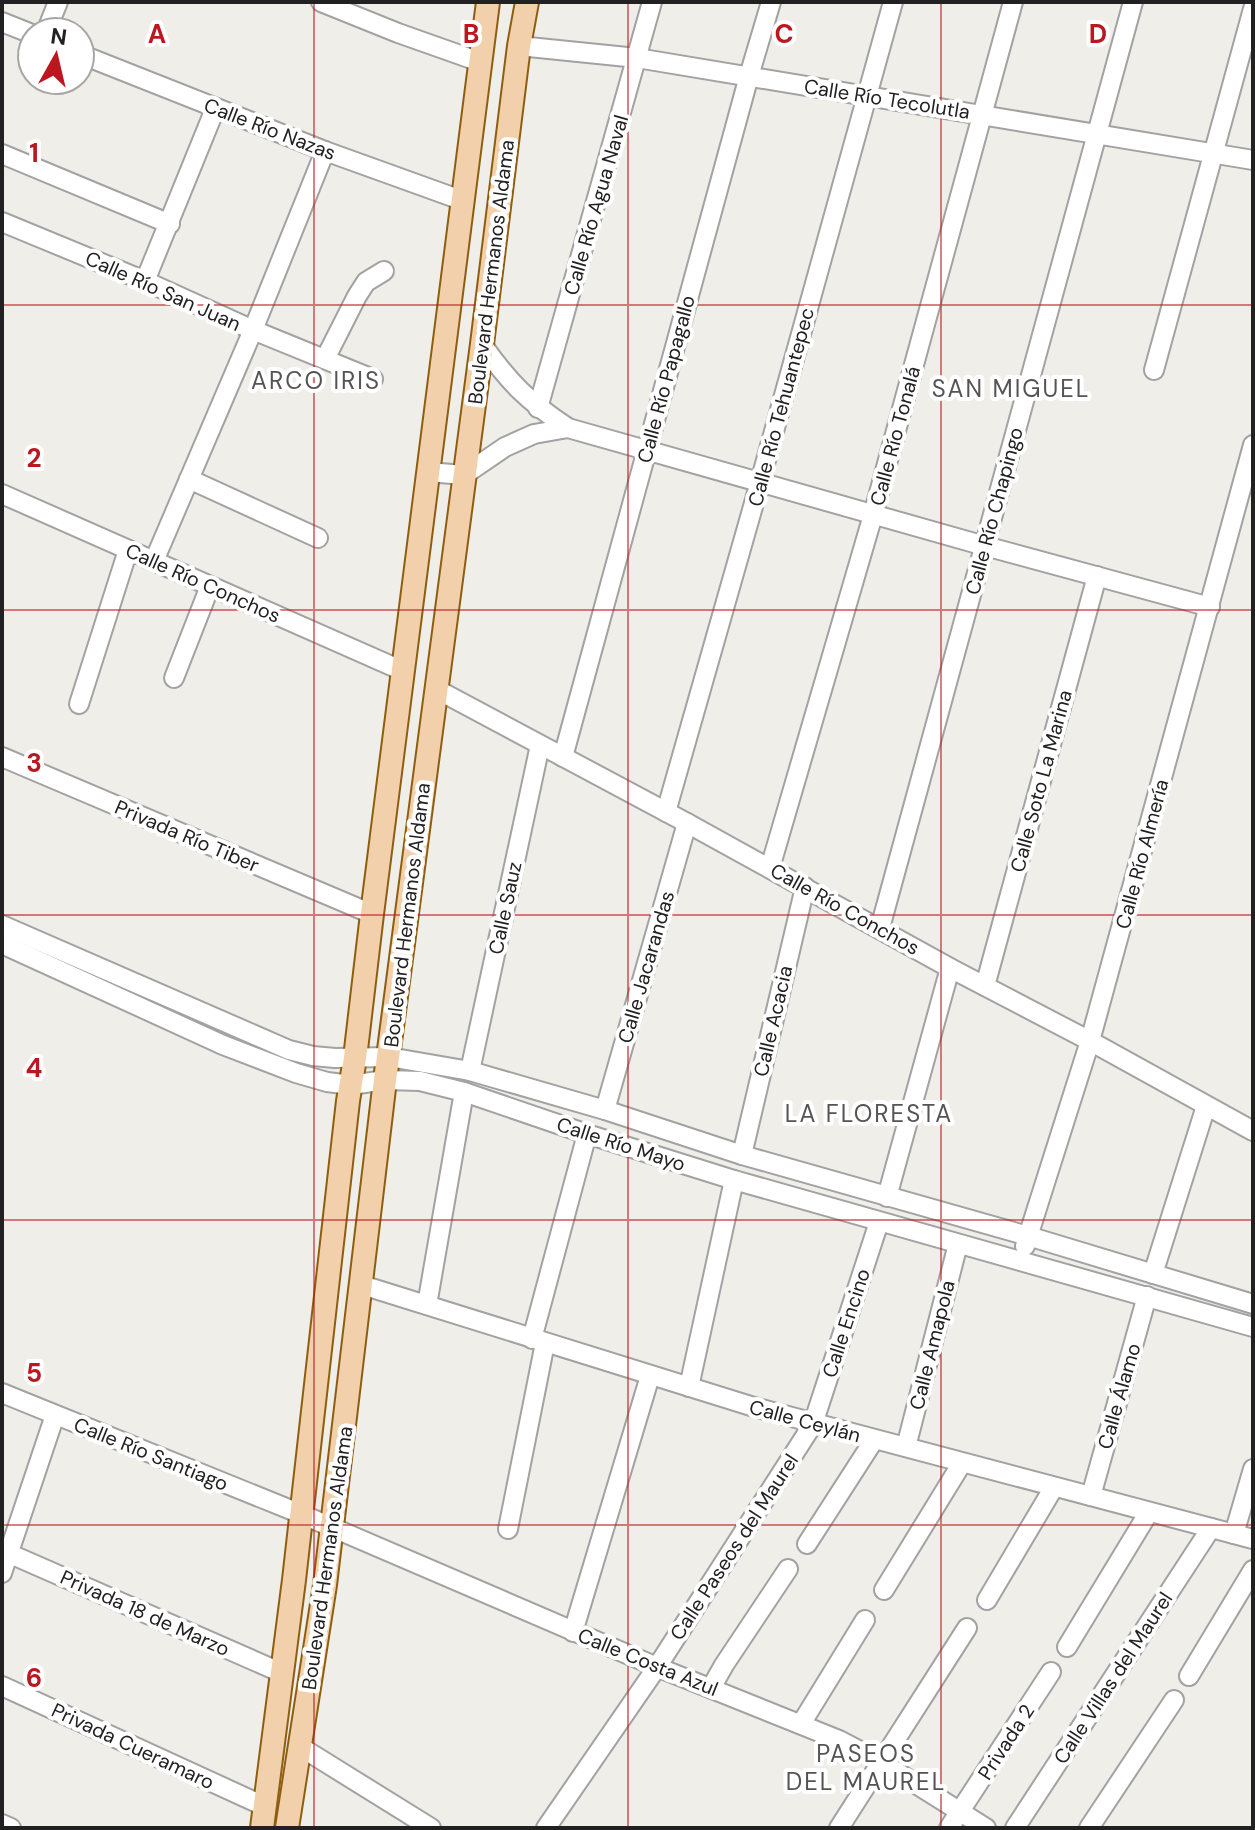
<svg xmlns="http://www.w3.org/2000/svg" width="1255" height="1830" viewBox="0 0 1255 1830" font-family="'DM Sans',sans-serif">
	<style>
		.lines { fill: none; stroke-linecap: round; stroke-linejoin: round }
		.minor-casing { stroke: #a2a2a2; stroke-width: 22 }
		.major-casing { stroke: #8e5e10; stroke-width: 26 }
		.minor { stroke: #fff; stroke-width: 18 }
		.major { stroke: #f3d0ac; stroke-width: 22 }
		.grid { fill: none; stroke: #bc161f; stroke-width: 2; stroke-opacity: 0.55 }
		.labels { text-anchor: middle; stroke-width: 8; stroke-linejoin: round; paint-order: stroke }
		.street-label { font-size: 20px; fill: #212121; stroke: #fff }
		.quarter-label { font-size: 24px; letter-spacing: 2px; fill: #545454; stroke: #fff }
		.grid-label { font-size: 26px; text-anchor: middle; font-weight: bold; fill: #bc161f; stroke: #fff; stroke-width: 8; stroke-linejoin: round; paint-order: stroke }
	</style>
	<rect width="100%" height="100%" fill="#f0eee9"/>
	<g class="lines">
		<defs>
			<g id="minor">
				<path d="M321,2L398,33L480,62"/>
				<path d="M2,22L32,34"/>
				<path d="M46,32L58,2"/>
				<path d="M519,46L637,58L1253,160"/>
				<path d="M80,54L325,151L461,200"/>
				<path d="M2,154L170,224"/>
				<path d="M2,222L145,281L253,330L373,379"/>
				<path d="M145,281L215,109"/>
				<path d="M482,344C509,383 529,402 568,428L985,546L1210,607"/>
				<path d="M325,359L357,296L366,282L384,271"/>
				<path d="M1154,370L1253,9"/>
				<path d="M538,408L652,2"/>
				<path d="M428,472L464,475L505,447L534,434L568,428"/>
				<path d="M189,479L318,538"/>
				<path d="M2,494L403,671"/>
				<path d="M154,561L253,330L325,151"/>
				<path d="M174,678L210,586"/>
				<path d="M436,689L687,823L950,968L1090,1041L1253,1131"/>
				<path d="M79,704L128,550"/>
				<path d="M2,757L372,914"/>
				<path d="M563,757L749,76L771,2"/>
				<path d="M666,812L760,482L893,2"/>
				<path d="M770,868L873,515L1013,2"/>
				<path d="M2,925L289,1050L313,1056L335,1058L389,1057L470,1071L605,1110L742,1155L1028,1236L1253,1304"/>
				<path d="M880,928L1133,2"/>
				<path d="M2,944L223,1045L296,1073L327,1082L351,1085L385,1080L420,1081L464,1092L587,1134L734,1180L1253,1327"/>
				<path d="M985,986L1097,576"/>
				<path d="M470,1071L540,745"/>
				<path d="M605,1110L687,823"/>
				<path d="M742,1155L805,887"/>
				<path d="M887,1197L950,968"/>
				<path d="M1025,1246L1090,1041L1253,445"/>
				<path d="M1153,1274L1206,1106"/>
				<path d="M362,1285L754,1407L1253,1539"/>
				<path d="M427,1305L464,1092"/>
				<path d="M532,1339L587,1134"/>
				<path d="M689,1387L734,1180"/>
				<path d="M2,1393L301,1514L657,1667L839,1740L881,1762L986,1828"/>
				<path d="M906,1447L958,1244"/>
				<path d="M1091,1496L1147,1296"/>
				<path d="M508,1529L545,1343"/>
				<path d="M1234,1534L1253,1469"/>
				<path d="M807,1544L874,1440"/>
				<path d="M8,1553L282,1673"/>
				<path d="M2,1573L55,1415"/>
				<path d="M884,1590L962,1463"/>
				<path d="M987,1600L1054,1487"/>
				<path d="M573,1632L650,1376"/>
				<path d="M1067,1647L1149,1512"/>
				<path d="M1189,1676L1253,1570"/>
				<path d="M2,1686L264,1806"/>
				<path d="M711,1688L724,1665L788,1569"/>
				<path d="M801,1724L865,1620"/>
				<path d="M299,1746L431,1828"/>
				<path d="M2,1824L11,1828"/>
				<path d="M546,1828L657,1667L813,1424L879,1222"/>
				<path d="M839,1828L967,1628"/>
				<path d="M949,1828L1051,1672"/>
				<path d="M1015,1828L1211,1528"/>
				<path d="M1089,1828L1174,1700"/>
			</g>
			<g id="major">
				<path d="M262,1828L294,1580L348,1101L355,1058L372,914L488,2"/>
				<path d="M287,1828L325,1585L385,1080L482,344L519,46L527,2"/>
			</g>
		</defs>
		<use href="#minor" class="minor-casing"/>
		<use href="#major" class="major-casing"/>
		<use href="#minor" class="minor"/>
		<use href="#major" class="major"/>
	</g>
	<path class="grid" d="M314,2V1828M628,2V1828M941,2V1828M2,305H1253M2,610H1253M2,915H1253M2,1220H1253M2,1525H1253"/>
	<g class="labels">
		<g class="street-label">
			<text transform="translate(887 99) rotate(9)" y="7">Calle Río Tecolutla</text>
			<text transform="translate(270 129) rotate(21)" y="7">Calle Río Nazas</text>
			<text transform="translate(596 205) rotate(-74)" y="7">Calle Río Agua Naval</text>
			<text transform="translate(491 272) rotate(-83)" y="7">Boulevard Hermanos Aldama</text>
			<text transform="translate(163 291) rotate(24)" y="7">Calle Río San Juan</text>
			<text transform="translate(666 379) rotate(-75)" y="7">Calle Río Papagallo</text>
			<text transform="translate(781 407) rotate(-75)" y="7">Calle Río Tehuantepec</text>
			<text transform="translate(895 436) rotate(-75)" y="7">Calle Río Tonalá</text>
			<text transform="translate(994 511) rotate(-75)" y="7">Calle Río Chapingo</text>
			<text transform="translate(203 583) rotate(24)" y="7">Calle Río Conchos</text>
			<text transform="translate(1041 781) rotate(-75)" y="7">Calle Soto La Marina</text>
			<text transform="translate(187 836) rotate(23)" y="7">Privada Río Tiber</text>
			<text transform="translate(1142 854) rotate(-75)" y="7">Calle Río Almería</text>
			<text transform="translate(505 908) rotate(-78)" y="7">Calle Sauz</text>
			<text transform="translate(845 909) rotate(29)" y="7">Calle Río Conchos</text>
			<text transform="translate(407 915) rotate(-83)" y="7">Boulevard Hermanos Aldama</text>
			<text transform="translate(646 967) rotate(-74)" y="7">Calle Jacarandas</text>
			<text transform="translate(773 1021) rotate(-77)" y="7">Calle Acacia</text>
			<text transform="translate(621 1144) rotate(18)" y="7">Calle Río Mayo</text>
			<text transform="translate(846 1323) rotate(-72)" y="7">Calle Encino</text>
			<text transform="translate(932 1345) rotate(-76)" y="7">Calle Amapola</text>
			<text transform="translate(1119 1396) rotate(-74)" y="7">Calle Álamo</text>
			<text transform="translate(805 1421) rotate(15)" y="7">Calle Ceylán</text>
			<text transform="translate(151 1454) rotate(22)" y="7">Calle Río Santiago</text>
			<text transform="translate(734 1547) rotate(-57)" y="7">Calle Paseos del Maurel</text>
			<text transform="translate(327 1558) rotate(-82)" y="7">Boulevard Hermanos Aldama</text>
			<text transform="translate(145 1613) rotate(24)" y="7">Privada 18 de Marzo</text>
			<text transform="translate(648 1662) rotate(22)" y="7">Calle Costa Azul</text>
			<text transform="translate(1113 1678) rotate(-57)" y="7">Calle Villas del Maurel</text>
			<text transform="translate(1006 1742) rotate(-57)" y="7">Privada 2</text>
			<text transform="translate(133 1746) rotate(25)" y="7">Privada Cueramaro</text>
		</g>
		<g class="quarter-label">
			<text x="316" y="389">ARCO IRIS</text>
			<text x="1011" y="397">SAN MIGUEL</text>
			<text x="869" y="1122">LA FLORESTA</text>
			<text x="866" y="1762">PASEOS<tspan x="866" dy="28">DEL MAUREL</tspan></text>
		</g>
	</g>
	<g class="grid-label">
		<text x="157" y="43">A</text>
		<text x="471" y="43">B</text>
		<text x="784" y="43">C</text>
		<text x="1098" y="43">D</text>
		<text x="34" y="162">1</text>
		<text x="34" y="467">2</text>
		<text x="34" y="772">3</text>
		<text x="34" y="1077">4</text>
		<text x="34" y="1382">5</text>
		<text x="34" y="1687">6</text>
	</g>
	<rect width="1255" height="1830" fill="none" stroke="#212121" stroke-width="8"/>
	<g transform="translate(56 56) rotate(8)"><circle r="38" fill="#ffffff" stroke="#a6a6a6" stroke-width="2"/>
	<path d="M0-6L14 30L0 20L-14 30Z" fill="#bc161f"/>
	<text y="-12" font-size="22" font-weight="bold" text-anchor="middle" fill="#212121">N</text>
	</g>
</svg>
